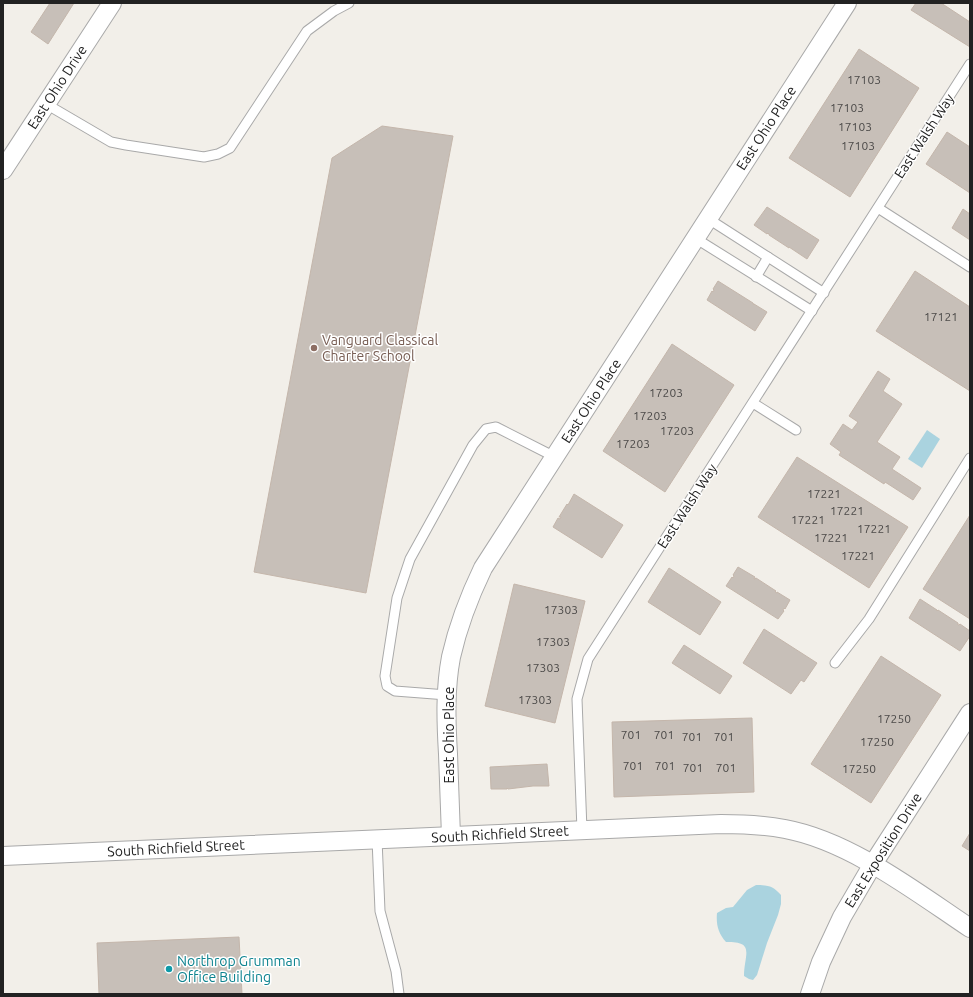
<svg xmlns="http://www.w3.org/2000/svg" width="973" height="997" viewBox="0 0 973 997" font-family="Ubuntu,sans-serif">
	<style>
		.water { fill: #aad3df }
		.building { fill: #c7bfb8; stroke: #c4b6ab }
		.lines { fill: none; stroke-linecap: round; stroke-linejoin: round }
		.service-casing { stroke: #a9a9a9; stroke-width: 11 }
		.minor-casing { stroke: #a9a9a9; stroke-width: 20 }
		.service { stroke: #fff; stroke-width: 9 }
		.minor { stroke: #fff; stroke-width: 18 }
		.education-dot { fill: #8d6e63; stroke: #fff; stroke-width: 1.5 }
		.culture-dot { fill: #0f9aa8; stroke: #fff; stroke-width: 1.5 }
		.labels { text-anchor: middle; stroke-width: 3; stroke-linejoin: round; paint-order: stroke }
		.number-label { font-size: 12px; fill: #4b4948 }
		.street-label { font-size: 14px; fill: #222; stroke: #fff }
		.education-label { font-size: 14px; fill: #785e54; stroke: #fff; text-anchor: start }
		.culture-label { font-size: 14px; fill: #0d838f; stroke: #fff; text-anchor: start }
	</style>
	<rect width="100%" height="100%" fill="#f2efe9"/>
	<g class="water">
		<path d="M927,430L940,439L922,468L908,459Z"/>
		<path d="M756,885C769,885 773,886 781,895V904L778,915L767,943L757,975L753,980L749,979L744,976C744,955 756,941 726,942C718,933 716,924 717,913L726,908L733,907L747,890Z"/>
	</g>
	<g class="building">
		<path d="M50,3H74L48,44L31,32Z"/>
		<path d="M916,3H941L970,22V47L911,10Z"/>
		<path d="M859,49L919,88L850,197L789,158Z"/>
		<path d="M382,126L453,136L366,593L254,572L332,158Z"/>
		<path d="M947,132L970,147V193L926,164Z"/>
		<path d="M767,207L819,240L807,259L789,247V248L769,235V234L768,233L767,234L754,225Z"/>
		<path d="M963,209L970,214V240L952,228Z"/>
		<path d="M915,271L970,307V391L876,331Z"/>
		<path d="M718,281L753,303L754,305V304L767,312L755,331L707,300L712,291L713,292L714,290L713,289Z"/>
		<path d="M672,344L734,385L665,492L603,451Z"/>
		<path d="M878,371L890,379L883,391L902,404L877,442L900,457L892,469L921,488L913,500L885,482L884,484L839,455L841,452L830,444L843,424L852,430L858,422L849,416Z"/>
		<path d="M797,457L908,527L869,588L758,517Z"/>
		<path d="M574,494L623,525L602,558L553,527L558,518L560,519L561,517H559L567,504L568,505Z"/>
		<path d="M970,515V619L923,589Z"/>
		<path d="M738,567L755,577L754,579H755L756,578L776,591L775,592L777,593V592L790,600L785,609L784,608L783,610L784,611L778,619L726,586L732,577L733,578L734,576L733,575Z"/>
		<path d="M669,568L721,602L700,635L648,602Z"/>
		<path d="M514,584L585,601L555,723L485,706Z"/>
		<path d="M920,599L937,610V611L938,610L958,623V625H959L960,624L970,631V636L960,651L909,618Z"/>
		<path d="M764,629L817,663L804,682L801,680L791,694L743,663Z"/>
		<path d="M684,645L732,676L720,694L672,663Z"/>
		<path d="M881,656L941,695L871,803L811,764Z"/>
		<path d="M752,718L754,792L614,797L612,722Z"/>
		<path d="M547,764L549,786H533L508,789L507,788V789H491L490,767Z"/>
		<path d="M970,833V851L962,846Z"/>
		<path d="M239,937L242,994H99L97,943Z"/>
	</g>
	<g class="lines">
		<defs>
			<g id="service">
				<path d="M46,104L111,142L126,145L204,157L218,154L230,148L307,31L334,11L349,3"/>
				<path d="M878,208L970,267"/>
				<path d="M707,218L824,293"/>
				<path d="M695,238L812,311"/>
				<path d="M756,277L768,257"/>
				<path d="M753,403L796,430"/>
				<path d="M835,663L869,619L970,458"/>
				<path d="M447,695L395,691L387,686L385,676L397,598L410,559L473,445L486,429L496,427L555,457"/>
				<path d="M582,830L577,699L588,659L970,64"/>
				<path d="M377,839L380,911L396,971L399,994"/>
			</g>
			<g id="minor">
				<path d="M3,170L112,3"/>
				<path d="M451,836C450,808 449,781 448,754C446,721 445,689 451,657C458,626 469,597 483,568L847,3"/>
				<path d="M3,856L721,824C743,824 764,825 785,829C850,841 916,892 970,928"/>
				<path d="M810,994L821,962L842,917L873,864L970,713"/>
			</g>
		</defs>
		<use href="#service" class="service-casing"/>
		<use href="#minor" class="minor-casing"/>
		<use href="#service" class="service"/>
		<use href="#minor" class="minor"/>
	</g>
	<circle class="education-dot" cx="314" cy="348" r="4"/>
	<circle class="culture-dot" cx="169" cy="969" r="4"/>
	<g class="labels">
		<g class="number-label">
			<text x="864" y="84">17103</text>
			<text x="847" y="112">17103</text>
			<text x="855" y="131">17103</text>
			<text x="858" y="150">17103</text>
			<text x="941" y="321">17121</text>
			<text x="666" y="397">17203</text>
			<text x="650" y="420">17203</text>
			<text x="677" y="435">17203</text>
			<text x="633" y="448">17203</text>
			<text x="824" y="498">17221</text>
			<text x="847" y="515">17221</text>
			<text x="808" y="524">17221</text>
			<text x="874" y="533">17221</text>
			<text x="831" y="542">17221</text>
			<text x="858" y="560">17221</text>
			<text x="561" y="614">17303</text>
			<text x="553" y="646">17303</text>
			<text x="543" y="672">17303</text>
			<text x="535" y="704">17303</text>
			<text x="894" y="723">17250</text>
			<text x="631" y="739">701</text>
			<text x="664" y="739">701</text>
			<text x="692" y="741">701</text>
			<text x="724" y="741">701</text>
			<text x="877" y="746">17250</text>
			<text x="633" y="770">701</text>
			<text x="665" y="770">701</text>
			<text x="693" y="772">701</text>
			<text x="726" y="772">701</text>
			<text x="859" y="773">17250</text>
		</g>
		<g class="street-label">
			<text transform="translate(57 87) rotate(-57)" y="5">East Ohio Drive</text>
			<text transform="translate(766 128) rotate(-57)" y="5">East Ohio Place</text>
			<text transform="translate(924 136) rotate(-57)" y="5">East Walsh Way</text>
			<text transform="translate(591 401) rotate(-57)" y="5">East Ohio Place</text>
			<text transform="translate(687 506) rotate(-57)" y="5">East Walsh Way</text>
			<text transform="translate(449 735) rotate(-90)" y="5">East Ohio Place</text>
			<text transform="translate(500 834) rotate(-3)" y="5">South Richfield Street</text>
			<text transform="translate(176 848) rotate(-3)" y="5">South Richfield Street</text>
			<text transform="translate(883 850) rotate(-58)" y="5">East Exposition Drive</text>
		</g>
		<g class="education-label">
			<text x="322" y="345">Vanguard Classical<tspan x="322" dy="16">Charter School</tspan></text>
		</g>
		<g class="culture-label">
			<text x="177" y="966">Northrop Grumman<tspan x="177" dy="16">Office Building</tspan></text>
		</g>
	</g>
	<rect width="973" height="997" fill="none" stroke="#222222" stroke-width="8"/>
</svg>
